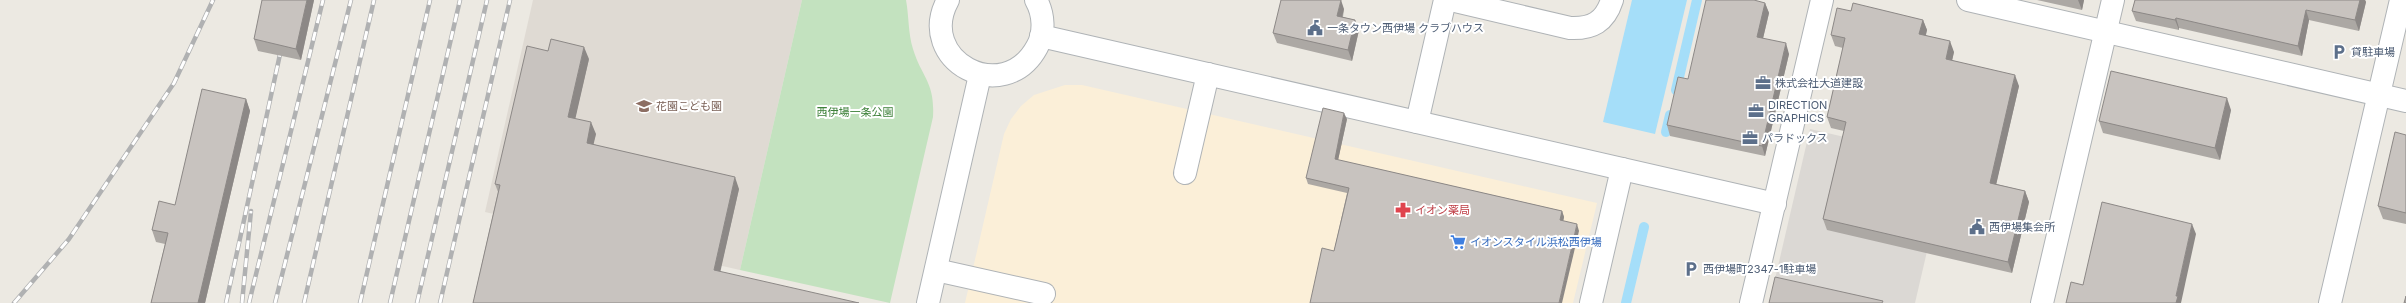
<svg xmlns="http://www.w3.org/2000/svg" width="2406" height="303" viewBox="0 0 2406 303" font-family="Inter,'Noto Sans JP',sans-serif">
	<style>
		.commercial { fill: #fbefd8 }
		.industrial { fill: #dbd8d4 }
		.education { fill: #dfdad3 }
		.green { fill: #c3e2bf }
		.water { fill: #a5def9 }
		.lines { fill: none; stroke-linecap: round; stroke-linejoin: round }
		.stream { stroke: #a5def9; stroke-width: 10 }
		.minor-casing { stroke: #afb3b6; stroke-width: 24 }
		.minor { stroke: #fff; stroke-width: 22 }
		.rail-casing { stroke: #b0b1b2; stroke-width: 4.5 }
		.rail { stroke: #fff; stroke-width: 3; stroke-dasharray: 9; stroke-linecap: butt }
		.wall { fill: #aca8a4 }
		.shaded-wall { fill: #8c8886 }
		.building { fill: #c8c3bf; stroke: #8c8886 }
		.labels { text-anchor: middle; stroke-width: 4; stroke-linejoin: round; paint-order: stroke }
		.service-label { font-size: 11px; fill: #4e5e75; stroke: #fff; text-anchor: start }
		.education-label { font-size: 11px; fill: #785e54; stroke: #fff; text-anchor: start }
		.park-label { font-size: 11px; fill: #3e813a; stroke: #fff }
		.health-label { font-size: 11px; fill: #be3a42; stroke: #fff; text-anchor: start }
		.shop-label { font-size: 11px; fill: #366cbe; stroke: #fff; text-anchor: start }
	</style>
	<rect width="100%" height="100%" fill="#ece9e2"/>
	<path class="commercial" d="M1065,85H1082L1597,203L1573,303H965L1004,134L1011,119L1021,106L1034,95Z"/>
	<path class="industrial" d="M1810,129L1948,161L1915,303H1878L1775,279Z"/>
	<path class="education" d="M533,0H802L740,270L485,212Z"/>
	<path class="green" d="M802,0H906C909,16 908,33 913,49C922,78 935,82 933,117L890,303L740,270Z"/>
	<path class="water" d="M1632,0H1687L1655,134L1603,122Z"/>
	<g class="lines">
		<g class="stream">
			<path d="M1676,90L1697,0"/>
			<path d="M1666,132L1670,115"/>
			<path d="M1626,303L1644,227"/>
		</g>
		<defs>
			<g id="minor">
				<path d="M948,0C915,60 1004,108 1037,47C1045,33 1044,14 1036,0"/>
				<path d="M1451,0L1570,28C1592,29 1605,22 1612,0"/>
				<path d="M1968,0L2406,101"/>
				<path d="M1041,36L1775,204"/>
				<path d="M1417,122L1445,0"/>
				<path d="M1185,173L1208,74"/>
				<path d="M936,270L1044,294"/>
				<path d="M928,303L980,75"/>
				<path d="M1591,303L1622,169"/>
				<path d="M1751,303L1822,0"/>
				<path d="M2042,303L2113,0"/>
				<path d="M2330,303L2401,0"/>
			</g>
		</defs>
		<use href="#minor" class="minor-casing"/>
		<use href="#minor" class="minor"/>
		<defs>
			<g id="rail">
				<path d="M14,303L69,239L174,83L213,0"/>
				<path d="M226,303L282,45"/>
				<path d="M242,303L251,211"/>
				<path d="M249,303L323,0"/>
				<path d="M275,303L351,0"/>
				<path d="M304,303L374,0"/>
				<path d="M360,303L430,0"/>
				<path d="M390,303L460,0"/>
				<path d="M417,303L487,0"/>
				<path d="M440,303L510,0"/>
			</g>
		</defs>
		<use href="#rail" class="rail-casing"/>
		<use href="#rail" class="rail"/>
	</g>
	<g class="wall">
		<path d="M314,0L301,60L258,51L254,39Z"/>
		<path d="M2037,0H2084L2082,10Z"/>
		<path d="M2135,0H2365L2366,2L2359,31L2309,20L2302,56L2179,28V30L2136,21L2132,11Z"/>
		<path d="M1765,3L1769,13L1763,38L1789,54L1765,156L1670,136L1667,125L1688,79Z"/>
		<path d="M1344,9L1343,17L1355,20L1359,30L1352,61L1277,43L1273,33Z"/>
		<path d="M1923,20L1927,30L1926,35L1954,52L1952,60L2019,86L1996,184L2025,191L2029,202L2012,273L1827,230L1823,219L1844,131L1831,128L1827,117L1843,48L1835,46L1831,35Z"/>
		<path d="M589,59L575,118L596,134L593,144L739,189L720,271L473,303L498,192L495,184Z"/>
		<path d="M246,99L250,111L205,303H151L165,244L156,242L152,230L175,205Z"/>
		<path d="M2231,110L2220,160L2103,133L2099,121Z"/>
		<path d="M1347,119L1338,160L1562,211L1564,217L1563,221L1579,231L1334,251L1347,193L1308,184L1306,178Z"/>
		<path d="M2406,135V224L2383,219L2378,206Z"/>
	</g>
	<g class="shaded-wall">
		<path d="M307,0H314L301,60L296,49Z"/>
		<path d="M1341,0L1344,9L1340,26L1337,16Z"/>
		<path d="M2078,0H2084L2082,10Z"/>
		<path d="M2360,0H2365L2366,2L2359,31L2355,20Z"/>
		<path d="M1765,3L1769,13L1761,47L1757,37Z"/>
		<path d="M2306,10L2309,20L2302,56L2298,46Z"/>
		<path d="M2176,18L2179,28V30L2175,20Z"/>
		<path d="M1355,20L1359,30L1352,61L1348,50Z"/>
		<path d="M1923,20L1927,30L1923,45L1919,34Z"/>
		<path d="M1950,41L1954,52L1950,70L1946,59Z"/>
		<path d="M1786,43L1789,54L1765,156L1762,146Z"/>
		<path d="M584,47L589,59L573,129L568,117Z"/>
		<path d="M2015,75L2019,86L1994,194L1990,183Z"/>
		<path d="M2227,98L2231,110L2220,160L2215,148Z"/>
		<path d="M246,99L250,111L205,303H198Z"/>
		<path d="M1344,113L1347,119L1337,165L1335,159Z"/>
		<path d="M591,122L596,134L591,155L587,143Z"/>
		<path d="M735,177L739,189L718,282L714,270Z"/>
		<path d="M2025,191L2029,202L2012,273L2008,262Z"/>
		<path d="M1562,211L1564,217L1562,227L1560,220Z"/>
		<path d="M1577,224L1579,231L1562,303H1559Z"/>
		<path d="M2192,224L2196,234L2181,303H2176V296Z"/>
	</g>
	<g class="building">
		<path d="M262,0H307L296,49L254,39Z"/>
		<path d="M1281,0H1341L1337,16L1355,20L1348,50L1273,33Z"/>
		<path d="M1706,0H1754L1765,3L1757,37L1786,43L1762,146L1667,125L1678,77L1688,79Z"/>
		<path d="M2135,0H2360L2355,20L2306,10L2298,46L2176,18L2175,20L2132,11Z"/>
		<path d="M1853,3L1923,20L1919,34L1950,41L1946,59L2015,75L1990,183L2025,191L2008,262L1823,219L1846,122L1827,117L1845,38L1831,35L1837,8L1851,11Z"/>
		<path d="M551,39L584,47L568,117L591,122L587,143L735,177L714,270L859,303H473L500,185L495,184L527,46L548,51Z"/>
		<path d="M2111,71L2227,98L2215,148L2099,121Z"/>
		<path d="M202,89L246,99L198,303H151L168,233L152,230L159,201L175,205Z"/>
		<path d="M1323,108L1344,113L1335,159L1562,211L1560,220L1577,224L1559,303H1310L1322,248L1334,251L1349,188L1306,178Z"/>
		<path d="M2395,132L2406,135V213L2378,206Z"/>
		<path d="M2102,202L2192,224L2176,296H2178L2176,303H2066L2071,282L2083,285Z"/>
		<path d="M1775,277L1883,301L1882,303H1769Z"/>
		<path d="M2406,296V303H2404Z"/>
	</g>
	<defs>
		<symbol id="civic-bare" viewBox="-9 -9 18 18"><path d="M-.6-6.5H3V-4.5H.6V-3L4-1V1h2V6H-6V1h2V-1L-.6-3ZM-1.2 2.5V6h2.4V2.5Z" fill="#5c6f8a" stroke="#fff" stroke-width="2.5" paint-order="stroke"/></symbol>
		<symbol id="parking-bare" viewBox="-9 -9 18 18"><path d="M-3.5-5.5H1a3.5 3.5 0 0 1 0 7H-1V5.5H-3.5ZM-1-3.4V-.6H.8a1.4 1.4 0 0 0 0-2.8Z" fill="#5c6f8a" stroke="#fff" stroke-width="2.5" paint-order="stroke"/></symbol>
		<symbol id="office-bare" viewBox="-9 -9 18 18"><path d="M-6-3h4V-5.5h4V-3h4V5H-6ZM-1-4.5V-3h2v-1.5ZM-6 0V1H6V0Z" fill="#5c6f8a" stroke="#fff" stroke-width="2.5" paint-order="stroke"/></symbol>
		<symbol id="school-bare" viewBox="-9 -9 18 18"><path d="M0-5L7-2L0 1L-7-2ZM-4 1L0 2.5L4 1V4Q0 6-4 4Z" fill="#8d6e63" stroke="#fff" stroke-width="2.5" paint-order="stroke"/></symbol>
		<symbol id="pharmacy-bare" viewBox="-9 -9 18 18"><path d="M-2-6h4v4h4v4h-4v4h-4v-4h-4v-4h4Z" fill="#e0444e" stroke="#fff" stroke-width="2.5" paint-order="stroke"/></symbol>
		<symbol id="supermarket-bare" viewBox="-9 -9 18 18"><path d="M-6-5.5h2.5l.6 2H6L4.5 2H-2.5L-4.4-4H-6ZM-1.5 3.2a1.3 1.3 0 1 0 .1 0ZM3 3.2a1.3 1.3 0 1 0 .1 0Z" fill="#3f7fe0" stroke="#fff" stroke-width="2.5" paint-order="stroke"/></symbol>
	</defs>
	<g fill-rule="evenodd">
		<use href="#civic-bare" x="1304" y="17" width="22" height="22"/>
		<use href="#parking-bare" x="2328" y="41" width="22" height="22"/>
		<use href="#office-bare" x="1752" y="72" width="22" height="22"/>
		<use href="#school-bare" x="633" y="95" width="22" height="22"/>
		<use href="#office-bare" x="1745" y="100" width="22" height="22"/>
		<use href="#office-bare" x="1739" y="127" width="22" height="22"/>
		<use href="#pharmacy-bare" x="1392" y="199" width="22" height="22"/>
		<use href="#civic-bare" x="1966" y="216" width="22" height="22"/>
		<use href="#supermarket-bare" x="1447" y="231" width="22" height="22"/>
		<use href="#parking-bare" x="1680" y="258" width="22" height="22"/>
	</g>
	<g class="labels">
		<g class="service-label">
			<text x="1327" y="32">一条タウン西伊場 クラブハウス</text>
			<text x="2351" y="56">貸駐車場</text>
			<text x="1775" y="87">株式会社大道建設</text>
			<text x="1768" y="109">DIRECTION<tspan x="1768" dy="13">GRAPHICS</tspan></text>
			<text x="1762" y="142">パラドックス</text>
			<text x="1989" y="231">西伊場集会所</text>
			<text x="1703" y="273">西伊場町2347-1駐車場</text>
		</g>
		<g class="education-label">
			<text x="656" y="110">花園こども園</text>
		</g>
		<g class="park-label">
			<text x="855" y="116">西伊場一条公園</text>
		</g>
		<g class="health-label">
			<text x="1415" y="214">イオン薬局</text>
		</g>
		<g class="shop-label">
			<text x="1470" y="246">イオンスタイル浜松西伊場</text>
		</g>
	</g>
</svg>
